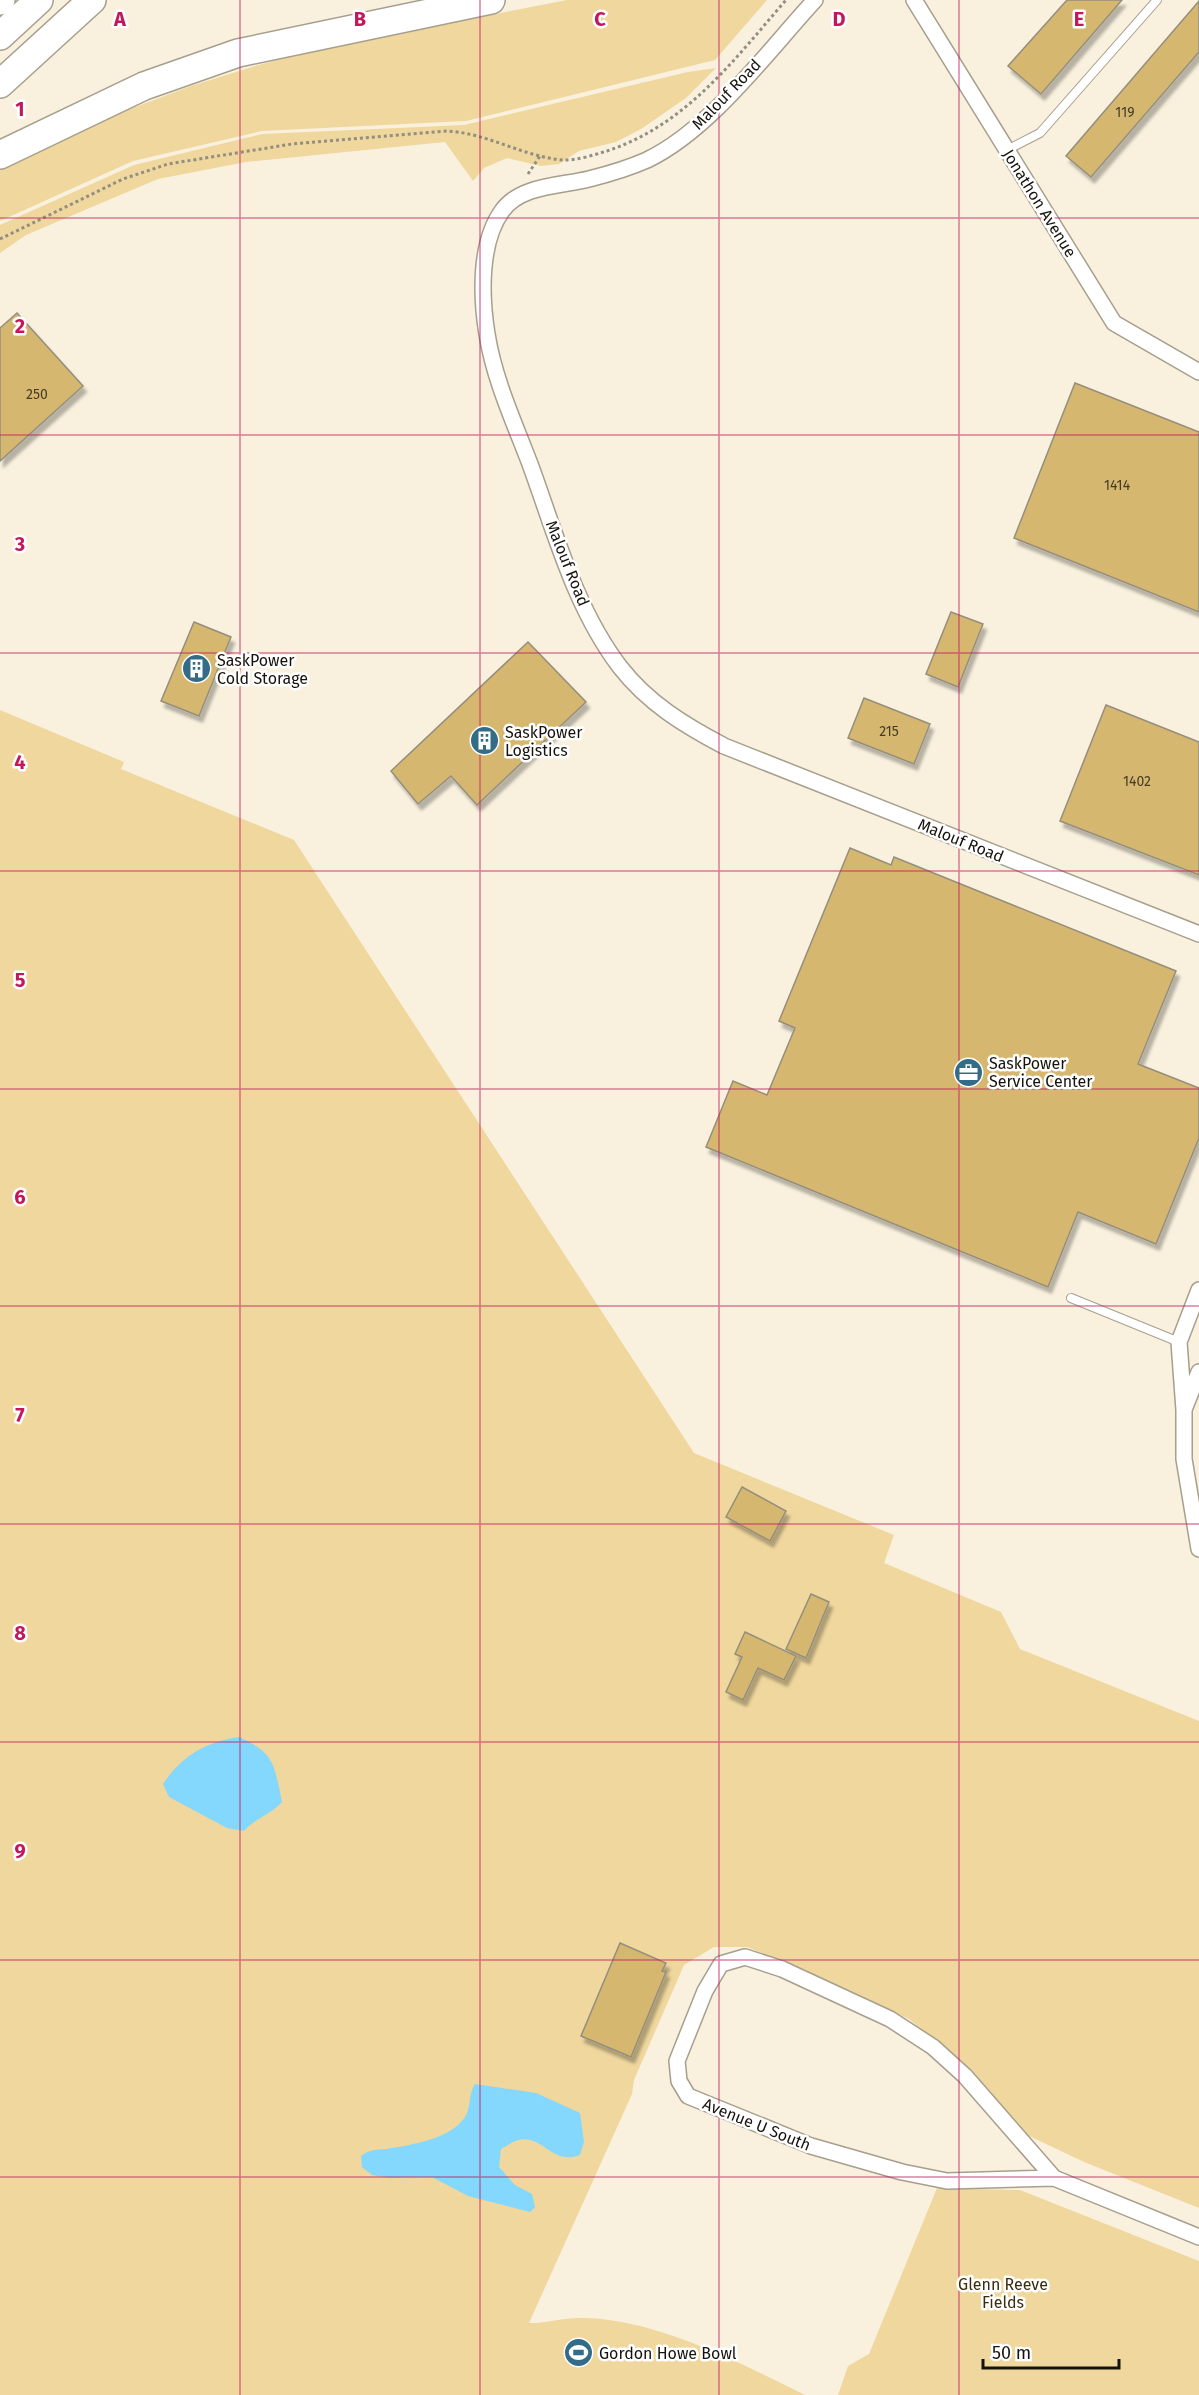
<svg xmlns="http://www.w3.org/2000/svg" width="1199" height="2395" viewBox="0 0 1199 2395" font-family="'Fira Sans',sans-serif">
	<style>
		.green { fill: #efd79e }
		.water { fill: #84d7fd }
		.building { fill: #d5b770; stroke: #958e7d; stroke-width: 1.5; filter: url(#shadow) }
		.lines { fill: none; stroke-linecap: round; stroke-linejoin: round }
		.lane-casing { stroke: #a79f8d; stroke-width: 10 }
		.street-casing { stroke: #a79f8d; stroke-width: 18 }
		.highway-casing { stroke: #a79f8d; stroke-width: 30 }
		.path { stroke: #938e80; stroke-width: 3; stroke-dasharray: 3 3; stroke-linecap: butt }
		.lane { stroke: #fff; stroke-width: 8 }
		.street { stroke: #fff; stroke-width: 15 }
		.highway { stroke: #fff; stroke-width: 27 }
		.grid { fill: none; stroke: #c2185b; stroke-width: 1.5; stroke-opacity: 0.55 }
		.labels { text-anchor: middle; stroke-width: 5; stroke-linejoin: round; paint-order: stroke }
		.number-label { font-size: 14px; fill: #463c26 }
		.street-label { font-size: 16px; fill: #16130d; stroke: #fff }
		.poi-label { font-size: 16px; fill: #16130d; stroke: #fff; text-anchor: start }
		.park-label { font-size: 16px; fill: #3a2d0d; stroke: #fff }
		.grid-label { font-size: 20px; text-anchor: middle; font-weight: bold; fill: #c2185b; stroke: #fff; stroke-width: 5; stroke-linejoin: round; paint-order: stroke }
	</style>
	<defs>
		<filter id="shadow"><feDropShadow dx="3.5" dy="6" stdDeviation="1.5" flood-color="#0004"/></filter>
	</defs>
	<rect width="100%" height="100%" fill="#f9f1de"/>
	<g class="green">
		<path d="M567,0H767L715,60L466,121L262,131L133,161L0,221V169L109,117L191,86L255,66L318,49Z"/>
		<path d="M716,68L686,98L641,129L616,142L579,151L559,164L541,166L507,158L484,168L473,181L445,142L246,162L158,179L26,235L0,253V225L134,165L262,134L464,125L688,72Z"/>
		<path d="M0,710L124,762L121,769L294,840L694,1453L894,1535L884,1563L1001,1612L1020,1649L1199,1721V2208L1084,2162L1023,2133L972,2070L909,2019L800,1968L747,1947H714L684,1965L634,2080L632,2094L529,2323C548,2323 566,2317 585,2318C659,2320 740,2363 805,2395H0Z"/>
		<path d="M937,2188L1020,2190L1199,2261V2395H838L848,2366L869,2354Z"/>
	</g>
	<g class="water">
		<path d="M239,1737C275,1753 274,1764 282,1802C271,1814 256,1818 244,1831L227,1828L169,1797L163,1784C182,1756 205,1742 239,1737Z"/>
		<path d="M475,2084L536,2093L580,2113L584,2142L580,2155C552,2166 543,2134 518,2140C512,2142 506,2146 501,2149L499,2167L515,2185L532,2194L535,2207L530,2212L468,2196L432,2177L390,2178L372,2175L362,2167L361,2156C370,2149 376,2150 387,2149C409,2145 445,2140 461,2122C473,2110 467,2096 475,2084Z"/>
	</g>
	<g class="building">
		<path d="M1067,0H1122L1041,94L1008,66Z"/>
		<path d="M1199,1V52L1091,177L1066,156Z"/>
		<path d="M17,313L83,386L0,461V328Z"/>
		<path d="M1075,383L1199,432V612L1014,538Z"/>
		<path d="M951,612L983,624L958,687L926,674Z"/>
		<path d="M194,622L231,637L199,716L161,701Z"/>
		<path d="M528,642L586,702L477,805L451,776L418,804L391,771Z"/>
		<path d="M864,698L930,724L914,764L848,738Z"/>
		<path d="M1106,705L1199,742V875L1060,821Z"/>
		<path d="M850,848L891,865L894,857L1176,971L1138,1064L1199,1088V1138L1156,1244L1078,1212L1048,1287L706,1147L733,1081L767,1095L795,1028L779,1021Z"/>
		<path d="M742,1487L786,1511L770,1541L726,1517Z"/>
		<path d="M811,1594L829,1602L806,1658L786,1649Z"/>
		<path d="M745,1632L796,1656L784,1680L758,1668L743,1700L726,1692L742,1657L735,1654Z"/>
		<path d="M620,1943L666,1963L662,1971L666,1972L631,2057L581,2036Z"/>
	</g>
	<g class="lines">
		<defs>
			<g id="lane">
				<path d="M1007,150L1040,133L1157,0"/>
				<path d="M1071,1298L1179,1342"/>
			</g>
			<g id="street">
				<path d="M815,0C768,51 710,130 647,160C629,168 609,174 589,179C561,186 520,185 502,211C479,243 481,297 487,334C494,379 514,422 530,464C555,532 575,608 620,667C648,703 684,725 724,746L1199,934"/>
				<path d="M914,0L1114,323L1199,372"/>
				<path d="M1199,1290L1179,1342L1184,1410V1459L1199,1549"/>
				<path d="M1185,1407L1199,1372"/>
				<path d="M1054,2178L965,2076L933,2047L890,2019L782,1969L745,1957L721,1964L705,1991L677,2061L679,2081L688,2096L811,2146L902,2172L947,2181L1054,2178L1199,2237"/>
			</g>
			<g id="highway">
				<path d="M0,1L1,0"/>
				<path d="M0,36L39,0"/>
				<path d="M0,84L92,0"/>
				<path d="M0,155L144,86L238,53L491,0"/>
			</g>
		</defs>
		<use href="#lane" class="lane-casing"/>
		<use href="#street" class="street-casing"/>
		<use href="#highway" class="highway-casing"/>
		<g class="path">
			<path d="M528,174L540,156"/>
			<path d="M0,239L123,179L168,164L292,144L447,131C487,133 522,156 562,160C576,161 593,155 607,151C686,125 733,61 786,0"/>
		</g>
		<use href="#lane" class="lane"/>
		<use href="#street" class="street"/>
		<use href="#highway" class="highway"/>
	</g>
	<path class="grid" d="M240,0V2395M480,0V2395M719,0V2395M959,0V2395M0,218H1199M0,435H1199M0,653H1199M0,871H1199M0,1089H1199M0,1306H1199M0,1524H1199M0,1742H1199M0,1960H1199M0,2177H1199"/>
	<defs>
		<symbol id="building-disc" viewBox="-11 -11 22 22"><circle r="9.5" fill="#336c86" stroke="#fff"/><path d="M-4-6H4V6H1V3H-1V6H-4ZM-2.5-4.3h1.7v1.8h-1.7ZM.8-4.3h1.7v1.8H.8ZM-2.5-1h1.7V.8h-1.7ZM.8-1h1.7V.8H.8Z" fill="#fff"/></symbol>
		<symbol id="office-disc" viewBox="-11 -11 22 22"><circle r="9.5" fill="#336c86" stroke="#fff"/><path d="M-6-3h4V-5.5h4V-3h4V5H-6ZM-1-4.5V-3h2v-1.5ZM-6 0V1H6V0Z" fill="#fff"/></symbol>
		<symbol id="stadium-disc" viewBox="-11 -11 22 22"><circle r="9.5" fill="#336c86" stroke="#fff"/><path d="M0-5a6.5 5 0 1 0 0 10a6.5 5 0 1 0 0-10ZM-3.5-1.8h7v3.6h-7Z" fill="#fff"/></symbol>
	</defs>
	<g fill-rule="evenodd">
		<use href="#building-disc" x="180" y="652" width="33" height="33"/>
		<use href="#building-disc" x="468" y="724" width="33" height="33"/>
		<use href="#office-disc" x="952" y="1056" width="33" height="33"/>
		<use href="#stadium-disc" x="562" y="2336" width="33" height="33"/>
	</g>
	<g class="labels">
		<g class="number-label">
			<text x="1125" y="117">119</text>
			<text x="37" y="399">250</text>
			<text x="1117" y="490">1414</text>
			<text x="889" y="736">215</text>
			<text x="1137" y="786">1402</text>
		</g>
		<g class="street-label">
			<text transform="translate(726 94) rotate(-46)" y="6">Malouf Road</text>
			<text transform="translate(1040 203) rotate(58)" y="6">Jonathon Avenue</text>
			<text transform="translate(568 563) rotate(68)" y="6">Malouf Road</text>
			<text transform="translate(961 840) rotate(22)" y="6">Malouf Road</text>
			<text transform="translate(757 2124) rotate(22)" y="6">Avenue U South</text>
		</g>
		<g class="poi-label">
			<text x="217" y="666">SaskPower<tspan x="217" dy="18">Cold Storage</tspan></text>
			<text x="505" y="738">SaskPower<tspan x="505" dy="18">Logistics</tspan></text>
			<text x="989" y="1069">SaskPower<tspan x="989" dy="18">Service Center</tspan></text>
			<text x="599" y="2359">Gordon Howe Bowl</text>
		</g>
		<g class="park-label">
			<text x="1003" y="2290">Glenn Reeve<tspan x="1003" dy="18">Fields</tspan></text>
		</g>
	</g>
	<g class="grid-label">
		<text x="120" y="26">A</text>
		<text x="360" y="26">B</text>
		<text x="600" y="26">C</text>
		<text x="839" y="26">D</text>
		<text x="1079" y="26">E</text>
		<text x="20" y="116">1</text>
		<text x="20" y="333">2</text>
		<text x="20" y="551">3</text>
		<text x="20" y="769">4</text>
		<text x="20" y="987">5</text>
		<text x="20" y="1204">6</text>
		<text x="20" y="1422">7</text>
		<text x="20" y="1640">8</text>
		<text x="20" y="1858">9</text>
	</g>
	<path d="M983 2359v9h136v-9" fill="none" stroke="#16130d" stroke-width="3"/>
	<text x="992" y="2359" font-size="18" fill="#16130d" stroke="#ffffff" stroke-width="4.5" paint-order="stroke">50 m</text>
</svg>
